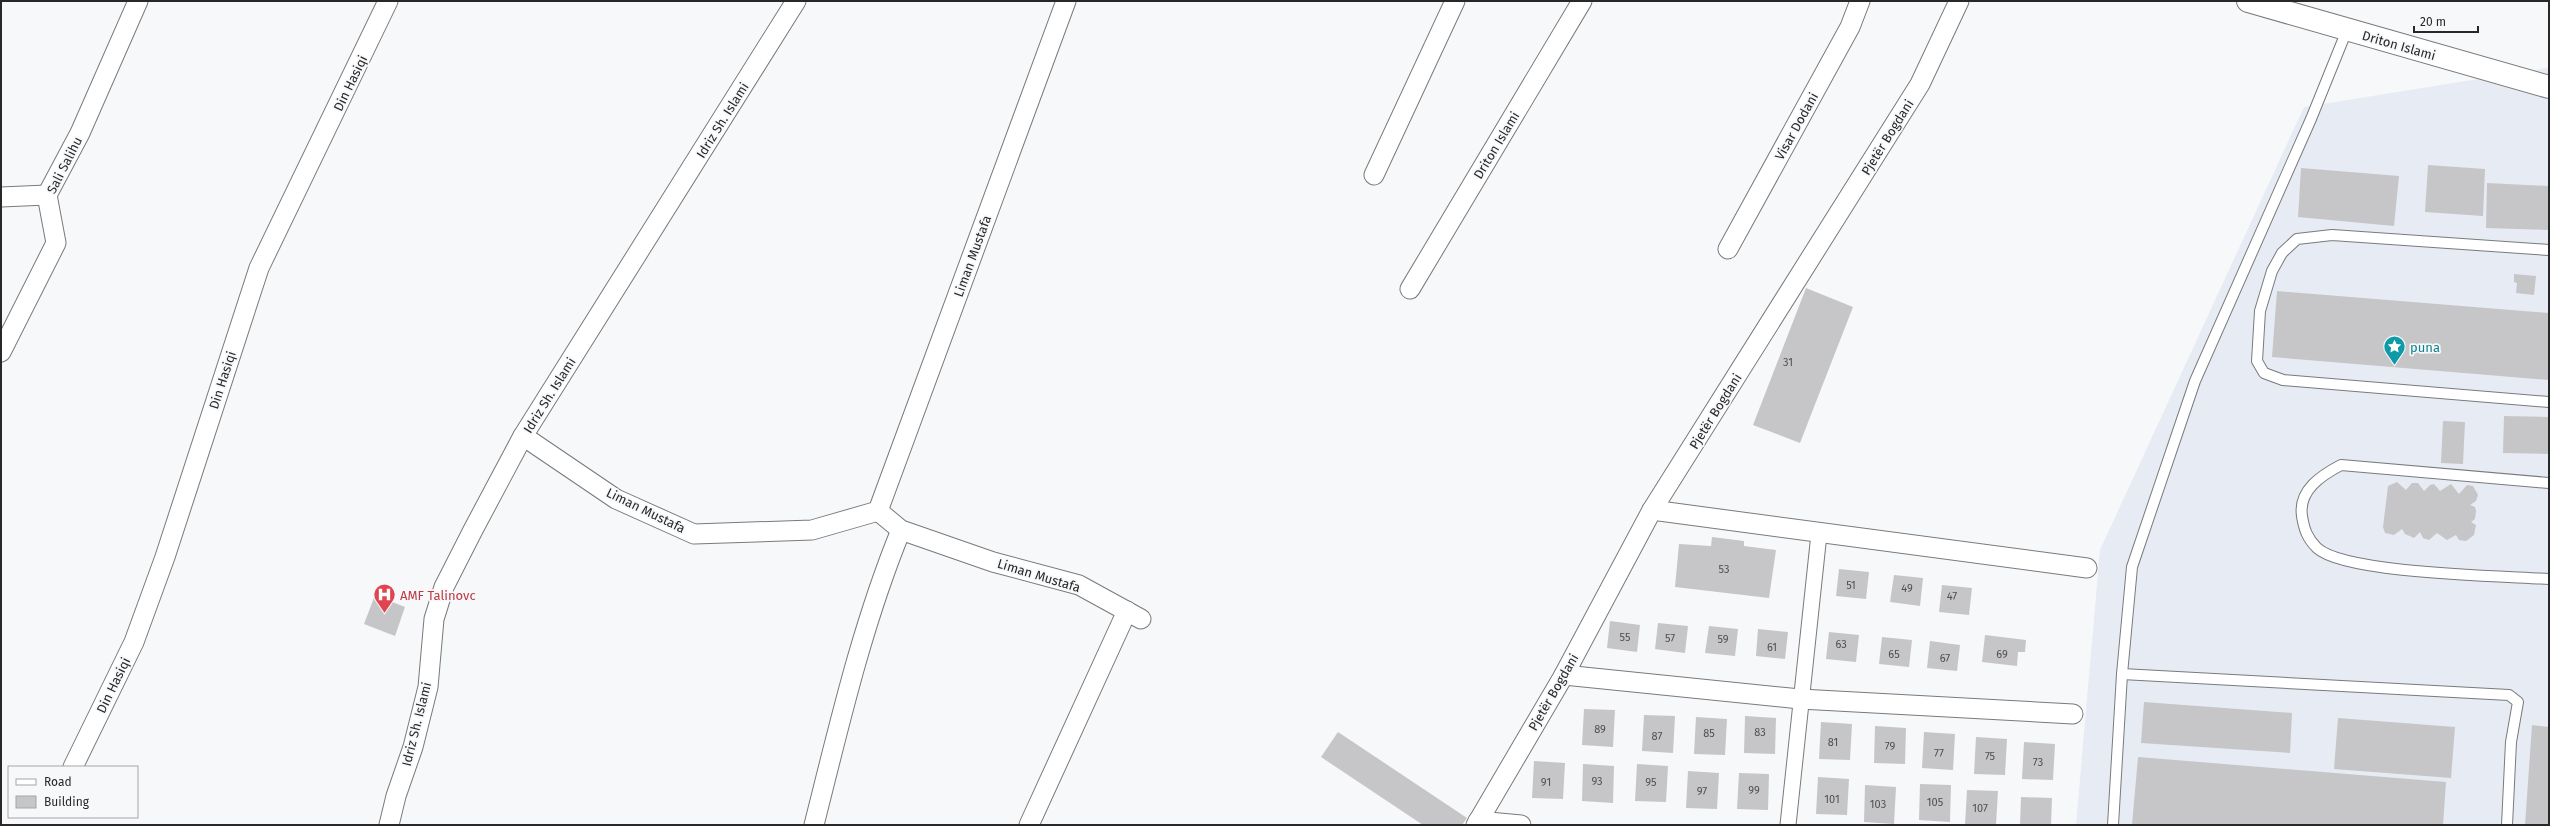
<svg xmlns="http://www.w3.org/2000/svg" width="2550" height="826" viewBox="0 0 2550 826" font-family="'Fira Sans',sans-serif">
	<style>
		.built { fill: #e7ebf4 }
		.building { fill: #c6c6c8 }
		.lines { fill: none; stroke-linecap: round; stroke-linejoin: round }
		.service-casing { stroke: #797a7c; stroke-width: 12 }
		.pedestrian-casing { stroke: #797a7c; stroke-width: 17 }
		.minor-casing { stroke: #797a7c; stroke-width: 21 }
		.tertiary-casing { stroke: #797a7c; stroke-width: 24 }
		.service { stroke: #fff; stroke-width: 10 }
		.pedestrian { stroke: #fff; stroke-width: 15 }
		.minor { stroke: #fff; stroke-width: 19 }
		.tertiary { stroke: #fff; stroke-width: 22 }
		.labels { text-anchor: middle; stroke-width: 3.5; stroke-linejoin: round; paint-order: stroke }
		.number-label { font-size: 11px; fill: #505051 }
		.street-label { font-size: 13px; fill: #282829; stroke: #f7f8fa }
		.culture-label { font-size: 13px; fill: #0d838f; stroke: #f7f8fa; text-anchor: start }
		.health-label { font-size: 13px; fill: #be3a42; stroke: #f7f8fa; text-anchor: start }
	</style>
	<rect width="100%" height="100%" fill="#f7f8fa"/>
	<path class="built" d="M2546,68L2549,69V825H2076L2100,550L2304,107Z"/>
	<g class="building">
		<path d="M2428,165L2485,169L2483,216L2425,212Z"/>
		<path d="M2301,168L2399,176L2394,226L2298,217Z"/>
		<path d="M2487,183L2549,186V230L2486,228Z"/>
		<path d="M2514,274L2536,276L2534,295L2516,293L2517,283L2514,282Z"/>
		<path d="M1806,288L1853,307L1800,443L1753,425Z"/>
		<path d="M2277,291L2549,313V380L2272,357Z"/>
		<path d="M2504,416L2549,417V454L2503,453Z"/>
		<path d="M2443,421L2465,422L2463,464L2441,463Z"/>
		<path d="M2397,482L2406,490L2412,483H2418L2424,491L2430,485L2434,484L2440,491L2451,484L2459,494L2467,485L2473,486L2478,495L2476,501L2470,505L2475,507L2476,511L2475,519L2471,522L2476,525L2474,535L2466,541L2459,540L2456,535L2447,540L2437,533L2429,540L2423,538L2420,532L2414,538L2405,534L2402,529L2394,535L2385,533L2383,527L2388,486Z"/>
		<path d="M1712,537L1744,541V546L1776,550L1769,598L1675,587L1679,544L1711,546Z"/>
		<path d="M1839,569L1869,572L1866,599L1836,596Z"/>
		<path d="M1894,575L1923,578L1920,606L1890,602Z"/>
		<path d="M1942,585L1972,588L1969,615L1939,612Z"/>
		<path d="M375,595L405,607L395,636L364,624Z"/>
		<path d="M1610,621L1640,625L1637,652L1607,648Z"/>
		<path d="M1658,623L1688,626L1685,653L1655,649Z"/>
		<path d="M1709,626L1738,629L1735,656L1705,653Z"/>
		<path d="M1758,629L1788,632L1785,659L1756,656Z"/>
		<path d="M1829,632L1859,635L1856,662L1826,659Z"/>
		<path d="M1985,635L2026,640L2025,652H2018L2017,666L1982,662Z"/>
		<path d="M1882,637L1912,640L1909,667L1879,664Z"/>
		<path d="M1930,641L1960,645L1957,671L1927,668Z"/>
		<path d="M2144,702L2292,713L2290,753L2141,743Z"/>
		<path d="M1584,709L1615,710L1613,747L1582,745Z"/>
		<path d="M1644,715L1675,716L1673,753L1642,751Z"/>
		<path d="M1745,716L1776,718L1775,754L1744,753Z"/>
		<path d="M1696,717L1727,719L1725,755L1694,754Z"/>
		<path d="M2338,718L2455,727L2451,778L2334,769Z"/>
		<path d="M1821,722L1852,724L1850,760L1819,759Z"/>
		<path d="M2532,725L2549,727V825H2525Z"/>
		<path d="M1875,726L1906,728L1905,764L1874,763Z"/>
		<path d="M1338,732L1467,818L1462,825H1423L1321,757Z"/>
		<path d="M1924,732L1955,734L1953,770L1922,768Z"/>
		<path d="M1976,737L2007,739L2005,775L1974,774Z"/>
		<path d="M2024,742L2055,744L2053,780L2022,779Z"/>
		<path d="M2138,757L2446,782L2443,825H2132Z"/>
		<path d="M1534,761L1565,763L1563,799L1532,798Z"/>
		<path d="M1583,764L1614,766L1613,803L1582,801Z"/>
		<path d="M1637,764L1668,766L1666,802L1635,801Z"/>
		<path d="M1688,771L1719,773L1717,809L1686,808Z"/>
		<path d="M1739,773L1769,774L1768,810L1737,809Z"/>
		<path d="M1818,777L1849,779L1847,815L1816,814Z"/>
		<path d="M1920,784L1951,785L1950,822L1919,820Z"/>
		<path d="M1865,785L1896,787L1894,824L1864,822Z"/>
		<path d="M1967,790L1998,791L1996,825H1965Z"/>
		<path d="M2021,797L2052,798L2051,825H2020Z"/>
	</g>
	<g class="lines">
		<defs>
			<g id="service">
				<path d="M2549,250L2332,235L2297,239L2282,253L2272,271L2260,311L2257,361L2264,373L2283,380L2549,402"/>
				<path d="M2549,483L2341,465C2322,475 2298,490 2302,516C2304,529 2307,538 2317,548C2345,574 2505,576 2549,579"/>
				<path d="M2122,674L2509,695L2518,702L2511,742L2507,825"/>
				<path d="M2113,825L2122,674L2132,567L2195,381L2311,119L2347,30"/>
			</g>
			<path id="pedestrian" d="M1788,825L1819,534"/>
			<g id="minor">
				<path d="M1374,175L1455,1"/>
				<path d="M1,197L47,195"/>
				<path d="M1728,249L1850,27L1860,1"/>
				<path d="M1410,289L1582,1"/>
				<path d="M1,352L56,243L47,195L80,133L138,1"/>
				<path d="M523,436L616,499L694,534L812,530L878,511L1066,1"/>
				<path d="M1652,510L2087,568"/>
				<path d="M878,511L901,530L993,562L1079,585L1141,619"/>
				<path d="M1564,675L1800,699L2073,714"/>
				<path d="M73,767L134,642L165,557L259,268L388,1"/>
				<path d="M1478,821L1521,825"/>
				<path d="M389,825L396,796L413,747L428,687L434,619L444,587L473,530L523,436L796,1"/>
				<path d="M814,825C839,726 862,625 901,530"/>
				<path d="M1029,825L1127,611"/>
				<path d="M1476,825L1564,675L1652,510L1920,84L1959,1"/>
			</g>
			<path id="tertiary" d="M2248,1L2549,87"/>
		</defs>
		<use href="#service" class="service-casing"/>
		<use href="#pedestrian" class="pedestrian-casing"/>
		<use href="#minor" class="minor-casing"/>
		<use href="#tertiary" class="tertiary-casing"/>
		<use href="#service" class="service"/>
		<use href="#pedestrian" class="pedestrian"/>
		<use href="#minor" class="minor"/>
		<use href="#tertiary" class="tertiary"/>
	</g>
	<defs>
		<symbol id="sight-pin" viewBox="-11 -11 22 30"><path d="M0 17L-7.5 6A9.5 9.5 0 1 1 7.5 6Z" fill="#0f9aa8" stroke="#f7f8fa"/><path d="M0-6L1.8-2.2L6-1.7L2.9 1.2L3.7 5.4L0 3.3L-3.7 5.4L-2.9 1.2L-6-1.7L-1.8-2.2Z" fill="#fff"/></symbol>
		<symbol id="hospital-pin" viewBox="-11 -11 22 30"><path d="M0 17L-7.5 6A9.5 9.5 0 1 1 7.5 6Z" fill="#e0444e" stroke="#f7f8fa"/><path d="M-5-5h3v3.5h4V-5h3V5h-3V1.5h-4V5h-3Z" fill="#fff"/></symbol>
	</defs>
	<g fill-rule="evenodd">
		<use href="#sight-pin" x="2382" y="334" width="25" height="34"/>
		<use href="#hospital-pin" x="372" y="582" width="25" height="34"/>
	</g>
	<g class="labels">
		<g class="number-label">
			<text x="1788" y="366">31</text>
			<text x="1724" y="573">53</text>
			<text x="1851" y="589">51</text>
			<text x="1907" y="592">49</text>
			<text x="1952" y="600">47</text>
			<text x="1625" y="641">55</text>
			<text x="1670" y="642">57</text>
			<text x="1723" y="643">59</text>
			<text x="1841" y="648">63</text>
			<text x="1772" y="651">61</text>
			<text x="1894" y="658">65</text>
			<text x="2002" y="658">69</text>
			<text x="1945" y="662">67</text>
			<text x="1600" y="733">89</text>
			<text x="1760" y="736">83</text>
			<text x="1709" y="737">85</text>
			<text x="1657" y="740">87</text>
			<text x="1833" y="746">81</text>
			<text x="1890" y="750">79</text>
			<text x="1939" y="757">77</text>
			<text x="1990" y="760">75</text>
			<text x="2038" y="766">73</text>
			<text x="1597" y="785">93</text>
			<text x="1546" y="786">91</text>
			<text x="1651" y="786">95</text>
			<text x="1754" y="794">99</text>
			<text x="1702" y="795">97</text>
			<text x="1832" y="803">101</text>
			<text x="1935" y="806">105</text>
			<text x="1878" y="808">103</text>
			<text x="1980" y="812">107</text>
		</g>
		<g class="street-label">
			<text transform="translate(2399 45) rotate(16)" y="5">Driton Islami</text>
			<text transform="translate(350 83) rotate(-64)" y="5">Din Hasiqi</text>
			<text transform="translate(722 120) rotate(-58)" y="5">Idriz Sh. Islami</text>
			<text transform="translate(1796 126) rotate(-61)" y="5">Visar Dodani</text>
			<text transform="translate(1887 137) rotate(-58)" y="5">Pjetër Bogdani</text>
			<text transform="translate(1496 145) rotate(-59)" y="5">Driton Islami</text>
			<text transform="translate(64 165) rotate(-63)" y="5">Sali Salihu</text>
			<text transform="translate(972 256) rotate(-70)" y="5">Liman Mustafa</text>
			<text transform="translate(222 380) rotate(-72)" y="5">Din Hasiqi</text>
			<text transform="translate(549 395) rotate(-58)" y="5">Idriz Sh. Islami</text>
			<text transform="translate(1715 411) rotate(-58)" y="5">Pjetër Bogdani</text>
			<text transform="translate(646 510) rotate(26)" y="5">Liman Mustafa</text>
			<text transform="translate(1039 575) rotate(17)" y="5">Liman Mustafa</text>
			<text transform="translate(113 685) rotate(-64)" y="5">Din Hasiqi</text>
			<text transform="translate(1553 692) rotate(-60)" y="5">Pjetër Bogdani</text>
			<text transform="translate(416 724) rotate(-76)" y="5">Idriz Sh. Islami</text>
		</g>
		<g class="culture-label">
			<text x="2410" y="352">puna</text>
		</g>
		<g class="health-label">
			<text x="400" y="600">AMF Talinovc</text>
		</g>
	</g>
	<rect width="2550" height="826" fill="none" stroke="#282829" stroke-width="4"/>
	<rect x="8" y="766" width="130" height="52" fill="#f7f8fa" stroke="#a4a5a6"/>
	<rect x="16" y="779" width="20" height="6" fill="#ffffff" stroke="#a4a5a6"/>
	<text x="44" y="786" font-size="12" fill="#282829">Road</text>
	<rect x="16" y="796" width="20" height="12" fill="#c6c6c8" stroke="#a4a5a6"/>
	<text x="44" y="806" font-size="12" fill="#282829">Building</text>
	<path d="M2414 26v6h64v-6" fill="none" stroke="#282829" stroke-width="2"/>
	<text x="2420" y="26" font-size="12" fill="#282829" stroke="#f7f8fa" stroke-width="3" paint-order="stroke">20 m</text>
</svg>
